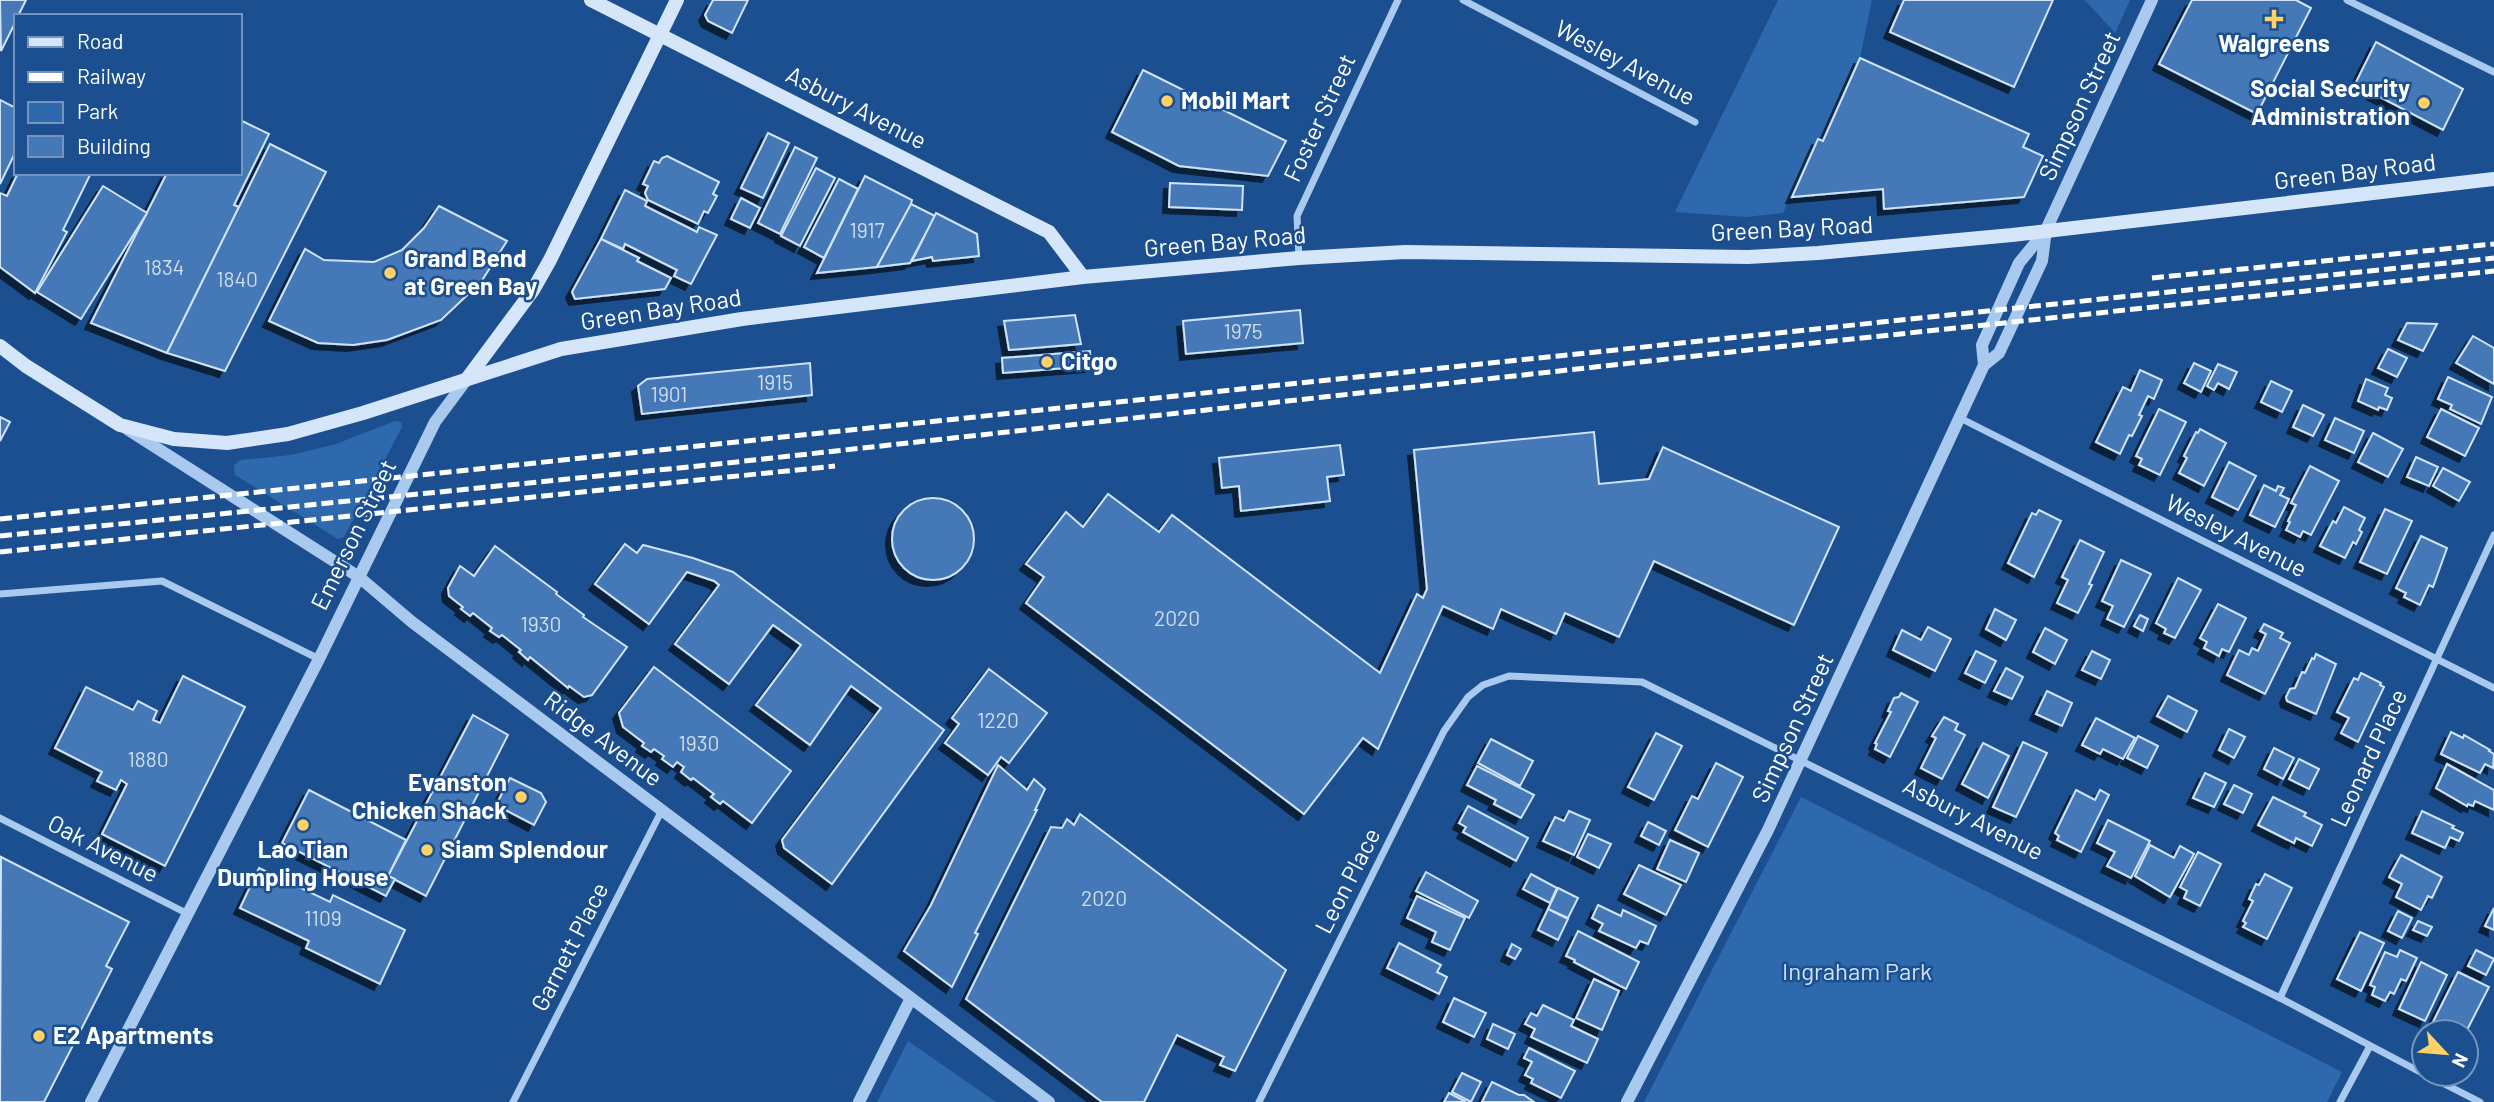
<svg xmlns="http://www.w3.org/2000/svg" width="2494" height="1102" viewBox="0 0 2494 1102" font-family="Barlow,sans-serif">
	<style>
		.green { fill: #2e69ad }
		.building { fill: #4478b7; stroke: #cfe3fa; stroke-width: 2; filter: url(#shadow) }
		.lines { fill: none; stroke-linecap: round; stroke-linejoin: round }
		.minor { stroke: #a9c9ee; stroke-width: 7 }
		.tertiary { stroke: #a9c9ee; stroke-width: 12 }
		.secondary { stroke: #d6e6fa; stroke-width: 14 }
		.rail { stroke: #fff; stroke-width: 5; stroke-dasharray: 12 5; stroke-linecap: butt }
		.poi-dot { fill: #ffd166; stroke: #1b4f8f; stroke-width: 2.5 }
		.labels { text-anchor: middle; stroke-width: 5; stroke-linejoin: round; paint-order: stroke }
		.number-label { font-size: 21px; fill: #d0dded }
		.poi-label { font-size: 24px; font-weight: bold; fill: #fff; stroke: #1b4f8f; text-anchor: start }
		.street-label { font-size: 24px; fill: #fff; stroke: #1b4f8f }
		.park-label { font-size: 24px; fill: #cfe3fa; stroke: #1b4f8f }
	</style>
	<defs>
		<filter id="shadow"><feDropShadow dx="-6" dy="6" stdDeviation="0" flood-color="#0009"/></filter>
	</defs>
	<rect width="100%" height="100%" fill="#1b4f8f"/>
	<g class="green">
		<path d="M1778,0H1872L1860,58L1823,141L1818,139L1783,213L1746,217L1675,212Z"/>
		<path d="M2085,0H2130L2115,33Z"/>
		<path d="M395,421L401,422L402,427L344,537L338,539L235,475L234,465L240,460L291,455L336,444Z"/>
		<path d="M1801,797L2342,1072L2327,1102H1644Z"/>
		<path d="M908,1041L996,1102H877Z"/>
	</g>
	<g class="building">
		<path d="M0,0H26L18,16H16V21L1,51Z"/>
		<path d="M713,0H748L732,33L708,21L705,15Z"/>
		<path d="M1904,0H2053L2014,87L1890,32Z"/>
		<path d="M2192,0H2296L2311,8L2257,114L2159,64Z"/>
		<path d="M2376,42L2463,89L2443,130L2355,84Z"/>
		<path d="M1860,58L2029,134L2023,147L2043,156L2024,197L1884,209L1883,189L1792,197L1818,139L1823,141Z"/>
		<path d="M1143,70L1286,141L1268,176L1179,166L1112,132Z"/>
		<path d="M0,100L16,108V151L0,184Z"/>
		<path d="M240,120L269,134L234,205L239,207L167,353L91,323L167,173H240Z"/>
		<path d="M768,133L789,143L763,198L741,188Z"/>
		<path d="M270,144L326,172L225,371L167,353Z"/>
		<path d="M795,147L817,158L780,234L758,223Z"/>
		<path d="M667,156L719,182L713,194L717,196L708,213L704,211L698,224L648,200L645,193L648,186L643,184L654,161L659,163L662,158Z"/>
		<path d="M816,168L835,178L800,246L781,236Z"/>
		<path d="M18,173H91L63,230L67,232L35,293L0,267V193L7,196Z"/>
		<path d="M865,176L912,200L911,204L877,267L817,273Z"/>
		<path d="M839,179L858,189L824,258L804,247Z"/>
		<path d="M1170,183L1243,186L1242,210L1169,207Z"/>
		<path d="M103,186L147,213L81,319L37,292Z"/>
		<path d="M625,190L647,201L645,206L697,232L699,227L717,235L691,284L674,276L677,270L625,244L623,249L601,239Z"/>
		<path d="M741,198L760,208L750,228L731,219Z"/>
		<path d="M911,204L935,216L910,263L877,267Z"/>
		<path d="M439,206L507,241L481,282L441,320L387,340L353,345L318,343L269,321L305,249L324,260L374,262L402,250L424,228Z"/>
		<path d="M936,213L977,234L979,256L933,261L932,257L912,261Z"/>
		<path d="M601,239L639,258L637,261L671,278L665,289L575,299L572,292Z"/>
		<path d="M1300,310L1303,343L1186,354L1183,321Z"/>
		<path d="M1075,315L1081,344L1009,350L1004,321Z"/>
		<path d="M2407,323L2437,324L2423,351L2398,340Z"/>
		<path d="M2473,336L2494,348V384L2456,363Z"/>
		<path d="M2388,349L2407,358L2397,377L2378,368Z"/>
		<path d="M1090,351L1091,366L1003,373L1002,358Z"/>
		<path d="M810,363L812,395L642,414L638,386L647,379Z"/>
		<path d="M2194,363L2211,371L2201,392L2184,383Z"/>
		<path d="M2218,364L2237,372L2229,389L2218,383L2214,390L2207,386Z"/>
		<path d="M2140,370L2162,380L2154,399L2148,396L2139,415L2142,416L2132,436L2129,435L2120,454L2096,442L2123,387L2131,391Z"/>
		<path d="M2448,377L2492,397L2481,424L2450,409L2452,405L2438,399Z"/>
		<path d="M2366,379L2388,388L2385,395L2392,398L2387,410L2379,407L2378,410L2358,401Z"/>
		<path d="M2271,381L2292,391L2282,412L2261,402Z"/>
		<path d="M2303,405L2324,415L2313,436L2293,427Z"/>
		<path d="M2159,409L2186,422L2160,475L2139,465L2142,459L2136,456Z"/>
		<path d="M2441,409L2479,428L2465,456L2427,437Z"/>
		<path d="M0,417L10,422L0,441Z"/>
		<path d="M2335,418L2364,431L2354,453L2325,440Z"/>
		<path d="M2200,429L2226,443L2204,486L2179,473L2187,458L2184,456L2196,432L2198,433Z"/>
		<path d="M1594,432L1599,484L1649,479L1663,447L1839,527L1794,625L1654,561L1619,637L1565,613L1556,634L1501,609L1493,629L1443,606L1378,749L1363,738L1304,814L1026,603L1044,577L1026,564L1066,512L1083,527L1108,494L1159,532L1172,515L1380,673L1417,594L1423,598L1427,589L1414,450Z"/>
		<path d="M2373,433L2403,449L2388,477L2358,462Z"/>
		<path d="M1340,445L1344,475L1327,477L1330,501L1241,511L1239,486L1222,488L1219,458Z"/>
		<path d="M2416,457L2438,467L2429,486L2407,477Z"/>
		<path d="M2229,462L2256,476L2238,510L2212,497Z"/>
		<path d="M2310,466L2339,481L2311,535L2303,531L2300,537L2286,530L2290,522L2288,521L2296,505L2291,503Z"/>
		<path d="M2443,468L2470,482L2459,501L2433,486Z"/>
		<path d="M2264,485L2276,491L2278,486L2284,488L2280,495L2289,499L2275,527L2250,515Z"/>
		<circle cx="933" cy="539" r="41"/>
		<path d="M2344,507L2365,518L2359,530L2362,532L2356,544L2353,542L2345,558L2320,546L2333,521L2336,523Z"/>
		<path d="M2385,509L2412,521L2387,574L2360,562Z"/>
		<path d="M2039,510L2061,521L2034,577L2008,563L2032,513L2036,515Z"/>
		<path d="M2421,536L2447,548L2433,587L2429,585L2420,605L2404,597L2406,593L2396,588Z"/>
		<path d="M2080,540L2104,552L2089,584L2092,585L2078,613L2057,603L2068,580L2062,577Z"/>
		<path d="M625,544L637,553L643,545L693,558L733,572L944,730L832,884L784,848L782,840L881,708L851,686L810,745L756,705L801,645L773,625L729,684L675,644L719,585L714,581L687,572L649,624L595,584Z"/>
		<path d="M495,546L557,592L556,594L584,615L583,617L627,647L592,695L584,697L569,686L568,688L530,657L528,660L519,652L521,650L502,635L499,637L490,631L492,628L473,613L470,616L461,609L463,607L449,596L448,588L460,566L474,576Z"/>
		<path d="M2121,560L2151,574L2124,627L2107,619L2113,606L2102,601Z"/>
		<path d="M2178,578L2201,590L2175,638L2164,633L2166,629L2156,623Z"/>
		<path d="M2218,604L2246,618L2229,652L2222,649L2219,656L2204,648L2207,642L2200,638Z"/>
		<path d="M1995,609L2016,620L2006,640L1986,629Z"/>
		<path d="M2140,615L2148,619L2143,631L2134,626Z"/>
		<path d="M2264,624L2283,633L2280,638L2290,643L2265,694L2227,675L2239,650L2249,655L2252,648L2258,651L2266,634L2260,631Z"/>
		<path d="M1928,627L1951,639L1935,671L1893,650L1902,630L1921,640Z"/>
		<path d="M2045,628L2067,640L2055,664L2033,652Z"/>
		<path d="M1976,651L1996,661L1985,683L1965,673Z"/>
		<path d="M2092,651L2110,660L2101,679L2082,670Z"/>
		<path d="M2316,654L2336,664L2316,714L2287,701L2286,697L2290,689L2295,688L2302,672L2305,673L2312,658L2314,659Z"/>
		<path d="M654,667L791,771L752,823L723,801L720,804L711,797L714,794L693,778L691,780L681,772L684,767L677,762L673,767L662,759L664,756L654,749L651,752L642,746L644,743L623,727L619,713Z"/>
		<path d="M2006,668L2023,677L2012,699L1994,691Z"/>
		<path d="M989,669L1047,713L1009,763L1001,757L988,775L945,743L959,724L952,718Z"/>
		<path d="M2361,673L2381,683L2380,685L2384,687L2358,742L2341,733L2349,718L2337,712L2354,678L2358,680Z"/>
		<path d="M183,676L245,707L165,866L102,834L127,784L121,780L116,790L97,781L102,772L55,748L86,687L133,710L138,701L157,711L153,720L160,723Z"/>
		<path d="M2047,691L2072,703L2062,726L2036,714Z"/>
		<path d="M1901,693L1918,702L1890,757L1875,749L1877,744L1875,743L1891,712L1888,711L1894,698L1899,697Z"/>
		<path d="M2168,696L2197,711L2187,732L2157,716Z"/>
		<path d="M473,715L508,735L426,896L388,876Z"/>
		<path d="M1944,717L1958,724L1955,730L1965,735L1942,779L1921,768L1936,738L1932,736Z"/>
		<path d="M2096,718L2135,738L2123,759L2103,749L2100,754L2082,745Z"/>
		<path d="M2229,729L2245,737L2234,758L2219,750Z"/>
		<path d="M2451,732L2463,738L2464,735L2490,750L2489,751L2494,754L2493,768L2485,764L2480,773L2441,754Z"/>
		<path d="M1656,733L1682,746L1654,800L1628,787Z"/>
		<path d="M2138,736L2158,746L2147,768L2127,758Z"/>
		<path d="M1491,739L1533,761L1520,786L1478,763Z"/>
		<path d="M2023,742L2047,753L2016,817L1993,807Z"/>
		<path d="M1983,743L2009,756L1988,798L1962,784Z"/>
		<path d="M2274,748L2294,758L2283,779L2264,769Z"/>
		<path d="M2299,759L2319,769L2309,789L2289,779Z"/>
		<path d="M1716,763L1743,777L1708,847L1675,830L1692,796L1698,799Z"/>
		<path d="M2447,764L2494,790V810L2475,801L2473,806L2468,804L2467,806L2436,788Z"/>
		<path d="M998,765L1027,790L1034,779L1045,789L1035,810H1037L975,933L978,934L952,987L904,951L931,905Z"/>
		<path d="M1477,766L1534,795L1521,818L1494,804L1496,800L1467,785Z"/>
		<path d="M2205,773L2226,783L2214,807L2193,798Z"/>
		<path d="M510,778L541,793L546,802L534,825L496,805Z"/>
		<path d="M2234,785L2252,794L2243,813L2224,804Z"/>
		<path d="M309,790L406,840L388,876L395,879L386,896L282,843Z"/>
		<path d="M2076,790L2095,800L2100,790L2109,795L2081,852L2057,840L2059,836L2055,833Z"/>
		<path d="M2273,797L2306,813L2304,816L2322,825L2312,846L2296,838L2294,843L2258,825Z"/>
		<path d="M1468,806L1528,838L1516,861L1463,832L1466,827L1459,823Z"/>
		<path d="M1569,811L1590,820L1574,855L1543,841L1555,817L1564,821Z"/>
		<path d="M2422,811L2454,826L2452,828L2463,833L2459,841L2450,837L2445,848L2412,833Z"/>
		<path d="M1080,814L1286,970L1235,1071L1220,1065L1224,1057L1177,1035L1144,1102H1102L966,999L1051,827L1062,828L1067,819L1074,825Z"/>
		<path d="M2108,820L2150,841L2131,878L2107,866L2115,852L2097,843Z"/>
		<path d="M1648,822L1666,831L1659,845L1641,836Z"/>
		<path d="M1588,834L1611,844L1599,868L1577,857Z"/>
		<path d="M1670,840L1699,853L1686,882L1657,869Z"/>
		<path d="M2150,845L2174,858L2180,846L2194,854L2170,897L2135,876Z"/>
		<path d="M2198,852L2221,864L2200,906L2184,898L2187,891L2180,887Z"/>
		<path d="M2401,855L2442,877L2432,898L2428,896L2421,910L2396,897L2402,884L2389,877Z"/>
		<path d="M1,857L129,922L106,966L112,969L44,1102H0Z"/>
		<path d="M1639,865L1681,885L1666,915L1624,894Z"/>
		<path d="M259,868L330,902L333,895L405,930L380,984L306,948L309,941L240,908Z"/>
		<path d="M1426,872L1478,901L1469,918L1416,891Z"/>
		<path d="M1531,874L1557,888L1550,903L1523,889Z"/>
		<path d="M2265,874L2292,888L2267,939L2243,927L2246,923L2243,921L2253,901L2249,899L2256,884L2259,885Z"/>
		<path d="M1558,888L1578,898L1568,918L1548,909Z"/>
		<path d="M1417,896L1465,918L1450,950L1432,942L1436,932L1407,918Z"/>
		<path d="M1598,905L1621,916L1623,910L1656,926L1648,944L1640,941L1636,948L1599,931L1603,924L1592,918Z"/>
		<path d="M2494,908V930L2485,926Z"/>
		<path d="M1548,909L1568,919L1558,940L1538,930Z"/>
		<path d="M2398,911L2412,918L2402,938L2388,931Z"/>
		<path d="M2418,921L2432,927L2427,936L2413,930Z"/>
		<path d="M1578,931L1639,962L1626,989L1574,962L1575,960L1566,956Z"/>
		<path d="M2360,932L2384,943L2361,991L2337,979Z"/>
		<path d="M1399,943L1441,965L1437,972L1447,977L1439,994L1387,968Z"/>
		<path d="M1512,944L1521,949L1515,959L1507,955Z"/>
		<path d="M2400,950L2417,958L2406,981L2401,979L2394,994L2390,992L2385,1001L2372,995L2375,987L2370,985L2385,952L2397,957Z"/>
		<path d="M2476,950L2494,959L2486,975L2468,966Z"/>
		<path d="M2421,962L2447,975L2425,1021L2399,1009Z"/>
		<path d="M2458,972L2489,987L2466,1032H2447L2432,1024Z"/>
		<path d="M1594,979L1619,991L1602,1030L1576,1018Z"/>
		<path d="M1454,998L1486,1013L1474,1037L1443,1022Z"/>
		<path d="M1543,1005L1574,1020L1571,1026L1598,1039L1587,1063L1531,1037L1535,1029L1525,1024L1531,1013L1537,1016Z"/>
		<path d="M1493,1024L1515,1034L1508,1049L1487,1039Z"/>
		<path d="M1529,1048L1575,1071L1561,1098L1531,1083L1533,1079L1525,1075L1532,1062L1524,1058Z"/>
		<path d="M1462,1073L1481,1082L1471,1102L1452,1092Z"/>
		<path d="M1492,1082L1519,1095H1524L1534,1102H1482Z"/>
		<path d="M1449,1093L1466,1102H1444Z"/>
	</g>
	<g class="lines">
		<g class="minor">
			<path d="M1463,0L1695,122"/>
			<path d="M2347,0L2494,72"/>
			<path d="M1299,258L1297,216L1398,0"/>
			<path d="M1960,418L2494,688"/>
			<path d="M0,594L162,581L319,659"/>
			<path d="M0,818L188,914"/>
			<path d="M2280,998L2494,535"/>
			<path d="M2425,1074L2480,1102"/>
			<path d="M513,1102L662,810"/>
			<path d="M1259,1102L1444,731L1468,697L1483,685L1509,676L1642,682L2280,998L2424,1074"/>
			<path d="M2340,1102L2370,1046"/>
		</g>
		<g class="tertiary">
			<path d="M1984,365L1982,345L2019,263L2046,230L2152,0"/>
			<path d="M127,429L359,577L412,622L1049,1102"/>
			<path d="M91,1102L319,659L435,422L467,379"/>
			<path d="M859,1102L911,998"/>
			<path d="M1627,1102L1768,830L1984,365L1999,353L2042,261L2046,230"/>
		</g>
		<g class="secondary">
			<path d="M591,0L1049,232L1083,277"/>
			<path d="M0,346L26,366L120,425L174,439L227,443L288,434L363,413L561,349L742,319L1083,277L1299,258L1405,252L1748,257L1818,253L2012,235L2494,179"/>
			<path d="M467,379L533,290L550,260L677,0"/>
		</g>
		<g class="rail">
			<path d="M2152,278L2494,244"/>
			<path d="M0,519L2494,258"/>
			<path d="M0,536L718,464L1758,349L2494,271"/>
			<path d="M0,552L835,466"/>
		</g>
	</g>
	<g class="poi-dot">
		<path d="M2270.5 8.5h7v7h7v7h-7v7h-7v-7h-7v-7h7z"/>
		<circle cx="1167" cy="101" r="7"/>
		<circle cx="2424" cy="103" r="7"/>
		<circle cx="390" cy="273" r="7"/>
		<circle cx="1047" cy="362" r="7"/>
		<circle cx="521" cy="797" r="7"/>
		<circle cx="303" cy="825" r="7"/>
		<circle cx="427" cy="850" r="7"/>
		<circle cx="39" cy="1036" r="7"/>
	</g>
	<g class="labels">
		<g class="number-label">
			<text x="867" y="238">1917</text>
			<text x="164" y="275">1834</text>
			<text x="237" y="287">1840</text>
			<text x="1243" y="339">1975</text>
			<text x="775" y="390">1915</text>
			<text x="669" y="402">1901</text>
			<text x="1177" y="626">2020</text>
			<text x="541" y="632">1930</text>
			<text x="998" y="728">1220</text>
			<text x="699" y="751">1930</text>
			<text x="148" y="767">1880</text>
			<text x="1104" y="906">2020</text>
			<text x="323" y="926">1109</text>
		</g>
		<g class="poi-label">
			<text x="2274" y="52" text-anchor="middle">Walgreens</text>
			<text x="2410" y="97" text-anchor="end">Social Security<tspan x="2410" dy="28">Administration</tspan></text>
			<text x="1181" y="109">Mobil Mart</text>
			<text x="404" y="267">Grand Bend<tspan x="404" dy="28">at Green Bay</tspan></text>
			<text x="1061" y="370">Citgo</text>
			<text x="507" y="791" text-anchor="end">Evanston<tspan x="507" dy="28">Chicken Shack</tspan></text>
			<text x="303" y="858" text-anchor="middle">Lao Tian<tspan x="303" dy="28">Dumpling House</tspan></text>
			<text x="441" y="858">Siam Splendour</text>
			<text x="53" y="1044">E2 Apartments</text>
		</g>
		<g class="street-label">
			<text transform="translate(1625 63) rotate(28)" y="8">Wesley Avenue</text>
			<text transform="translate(2080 106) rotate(-65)" y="8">Simpson Street</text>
			<text transform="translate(856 108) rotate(27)" y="8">Asbury Avenue</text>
			<text transform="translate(1320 118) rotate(-65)" y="8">Foster Street</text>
			<text transform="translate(2355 172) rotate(-7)" y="8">Green Bay Road</text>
			<text transform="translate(1792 229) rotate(-3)" y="8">Green Bay Road</text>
			<text transform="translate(1225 242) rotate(-5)" y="8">Green Bay Road</text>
			<text transform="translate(661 310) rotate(-9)" y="8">Green Bay Road</text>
			<text transform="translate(354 535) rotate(-64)" y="8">Emerson Street</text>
			<text transform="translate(2236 536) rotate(27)" y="8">Wesley Avenue</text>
			<text transform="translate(1793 728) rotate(-65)" y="8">Simpson Street</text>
			<text transform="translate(603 739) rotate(37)" y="8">Ridge Avenue</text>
			<text transform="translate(2369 758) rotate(-65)" y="8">Leonard Place</text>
			<text transform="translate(1973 819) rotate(27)" y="8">Asbury Avenue</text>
			<text transform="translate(103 849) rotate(27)" y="8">Oak Avenue</text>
			<text transform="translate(1348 881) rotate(-63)" y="8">Leon Place</text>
			<text transform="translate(570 947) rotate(-63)" y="8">Garnett Place</text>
		</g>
		<g class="park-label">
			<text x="1857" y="980">Ingraham Park</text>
		</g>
	</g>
	<rect x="14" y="14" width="228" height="161" fill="#1b4f8f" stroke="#7695bc" stroke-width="2"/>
	<rect x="28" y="37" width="35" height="10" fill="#d6e6fa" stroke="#7695bc" stroke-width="2"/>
	<text x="77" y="49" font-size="21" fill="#ffffff">Road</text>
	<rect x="28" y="72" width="35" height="10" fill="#ffffff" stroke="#7695bc" stroke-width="2"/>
	<text x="77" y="84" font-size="21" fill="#ffffff">Railway</text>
	<rect x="28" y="102" width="35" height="21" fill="#2e69ad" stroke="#7695bc" stroke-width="2"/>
	<text x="77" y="119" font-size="21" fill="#ffffff">Park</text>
	<rect x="28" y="136" width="35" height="21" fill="#4478b7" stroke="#7695bc" stroke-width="2"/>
	<text x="77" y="154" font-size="21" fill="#ffffff">Building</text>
	<g transform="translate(2445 1053) rotate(116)"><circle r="33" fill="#1b4f8f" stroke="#7695bc" stroke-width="2"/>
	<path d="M0-5L12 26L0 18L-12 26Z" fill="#ffd166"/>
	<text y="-10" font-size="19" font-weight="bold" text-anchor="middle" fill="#ffffff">N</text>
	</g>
</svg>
